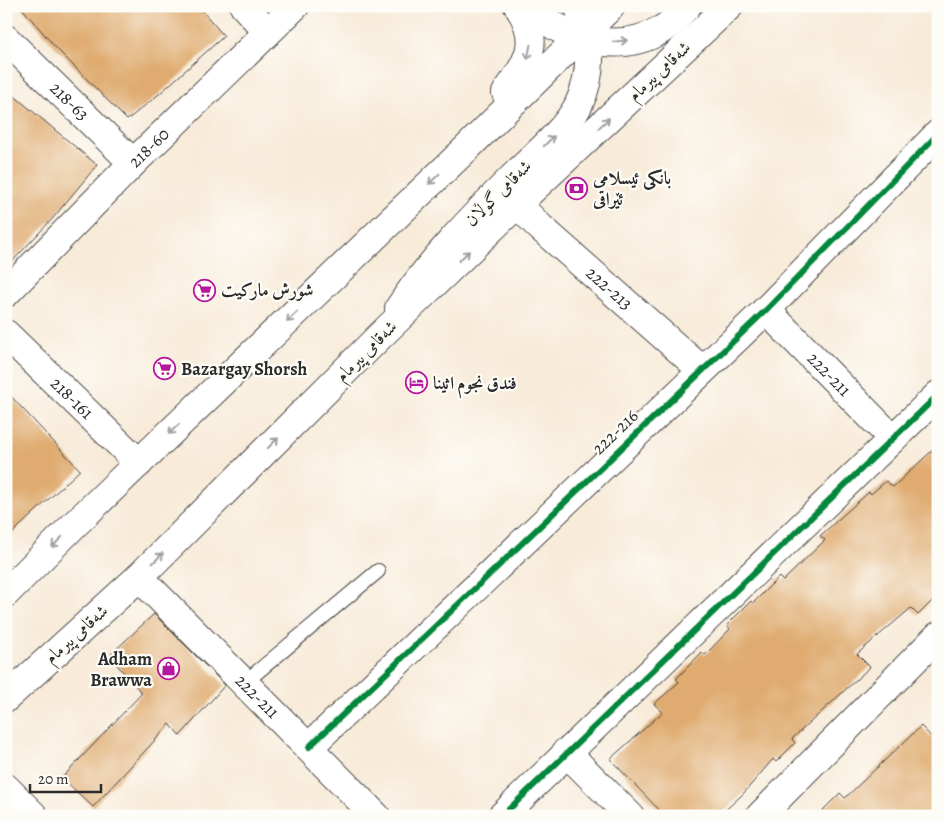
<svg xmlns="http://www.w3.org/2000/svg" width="944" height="822" viewBox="0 0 944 822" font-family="Alegreya,Amiri,serif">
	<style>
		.building { fill: #dfab70 }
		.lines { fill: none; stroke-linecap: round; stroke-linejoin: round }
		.service-casing { stroke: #4a4845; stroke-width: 16 }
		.minor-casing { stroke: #4a4845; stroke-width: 30 }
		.tertiary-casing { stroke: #4a4845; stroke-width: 30 }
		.primary-casing { stroke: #4a4845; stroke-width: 30 }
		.trunk-casing { stroke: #4a4845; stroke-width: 30 }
		.service { stroke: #fff; stroke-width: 14 }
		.minor { stroke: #fff; stroke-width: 28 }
		.tertiary { stroke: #fff; stroke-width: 28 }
		.primary { stroke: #fff; stroke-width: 28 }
		.trunk { stroke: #fff; stroke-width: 28 }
		.cycleway-casing { stroke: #fdfcf7; stroke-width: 9 }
		.cycleway { stroke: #00873e; stroke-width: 6 }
		.oneway { stroke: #a0a0a0 }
		.labels { text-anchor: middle; stroke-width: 4.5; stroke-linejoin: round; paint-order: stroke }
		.street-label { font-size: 18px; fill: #2b2b2b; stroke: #fdfcf7 }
		.poi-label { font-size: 18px; font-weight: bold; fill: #2b2b2b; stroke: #fdfcf7; text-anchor: start }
	</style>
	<rect width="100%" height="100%" fill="#fdfcf7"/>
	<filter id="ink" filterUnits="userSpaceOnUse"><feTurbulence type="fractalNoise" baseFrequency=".02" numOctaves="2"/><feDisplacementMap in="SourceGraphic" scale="10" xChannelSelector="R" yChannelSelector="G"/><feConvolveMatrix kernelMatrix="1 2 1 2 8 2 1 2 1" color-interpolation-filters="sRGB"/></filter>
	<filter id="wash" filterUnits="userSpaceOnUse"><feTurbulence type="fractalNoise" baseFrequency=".0096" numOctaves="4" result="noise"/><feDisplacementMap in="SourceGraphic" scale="20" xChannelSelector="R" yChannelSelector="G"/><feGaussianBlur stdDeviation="1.12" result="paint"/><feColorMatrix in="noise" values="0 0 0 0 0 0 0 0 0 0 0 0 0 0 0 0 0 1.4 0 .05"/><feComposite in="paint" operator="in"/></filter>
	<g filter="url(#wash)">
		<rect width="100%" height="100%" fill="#f8ebd9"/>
		<g id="blocks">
			<g class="building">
				<path d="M20,6H198L224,36L158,95L127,120L57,49Z"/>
				<path d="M6,89L97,165L53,218L6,268Z"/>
				<path d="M6,391L80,470L6,539Z"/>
				<path d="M938,445V595L918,615L911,608L857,654L870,667L792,739L795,743L776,762L773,759L743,794L719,816H665L610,759L663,712L654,704L679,682L676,679L702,652L705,655L730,629L727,625L751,601L753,603L779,577L783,581L825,540L820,536L869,492L871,494L886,481L893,487Z"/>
				<path d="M154,614L225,685L180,736L170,724L93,807L62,778L142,693L109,656Z"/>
				<path d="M921,726L938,744V816H817L840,793L845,798Z"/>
			</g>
		</g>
	</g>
	<g filter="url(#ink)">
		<use href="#blocks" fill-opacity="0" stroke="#4a4845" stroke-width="1"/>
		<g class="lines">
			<defs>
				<path id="service" d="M244,683L378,571"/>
				<g id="minor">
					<path d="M244,6L268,32"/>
					<path id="s1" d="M6,39L133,163"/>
					<path id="s2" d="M517,204L540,227L702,370"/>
					<path id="s3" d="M6,293L133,163L295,6"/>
					<path id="s4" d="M766,310L892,438"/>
					<path id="s5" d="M6,334L139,463"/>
					<path id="s6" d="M139,577L376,816"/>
					<path d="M309,747L766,310L938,134"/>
					<path d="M566,752L630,816"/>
					<path d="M502,816L938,395"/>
					<path d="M760,816L938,636"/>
				</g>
				<path id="tertiary" d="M6,788L34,816"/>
				<g id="primary">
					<path d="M529,6C563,40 617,55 661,30C671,25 679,14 687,6"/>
					<path d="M399,308C431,260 471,219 511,179C532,158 565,131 578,106C593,75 593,37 578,6"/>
				</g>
				<g id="trunk">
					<path d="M506,93C527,63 543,42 518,6"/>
					<path d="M6,593L75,524L469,146L611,6"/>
					<path d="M6,698L139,577L380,336L517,204L729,6"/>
				</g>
			</defs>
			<use href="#service" class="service-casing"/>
			<use href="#minor" class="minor-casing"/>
			<use href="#tertiary" class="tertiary-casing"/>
			<use href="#primary" class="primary-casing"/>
			<use href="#trunk" class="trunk-casing"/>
			<use href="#service" class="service"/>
			<use href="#minor" class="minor"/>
			<use href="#tertiary" class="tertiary"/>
			<use href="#primary" class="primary"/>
			<use href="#trunk" class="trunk"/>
			<defs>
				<g id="cycleway">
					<path d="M309,747L766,310L938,134"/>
					<path d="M502,816L938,395"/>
				</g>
			</defs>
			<use href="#cycleway" class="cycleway-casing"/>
			<use href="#cycleway" class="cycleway"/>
		</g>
		<defs><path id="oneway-shaft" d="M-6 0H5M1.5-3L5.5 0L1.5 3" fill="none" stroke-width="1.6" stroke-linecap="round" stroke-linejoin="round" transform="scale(1.25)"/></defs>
		<g class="oneway">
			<use href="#oneway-shaft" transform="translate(620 41) rotate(-5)"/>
			<use href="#oneway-shaft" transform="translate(529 52) rotate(101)"/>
			<use href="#oneway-shaft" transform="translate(604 123) rotate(-43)"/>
			<use href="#oneway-shaft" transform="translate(549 141) rotate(-45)"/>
			<use href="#oneway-shaft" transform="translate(434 179) rotate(136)"/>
			<use href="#oneway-shaft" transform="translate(464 256) rotate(-44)"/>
			<use href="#oneway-shaft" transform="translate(292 317) rotate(136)"/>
			<use href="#oneway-shaft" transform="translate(174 429) rotate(136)"/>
			<use href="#oneway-shaft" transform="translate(273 443) rotate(-45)"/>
			<use href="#oneway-shaft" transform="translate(57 542) rotate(135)"/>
			<use href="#oneway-shaft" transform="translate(158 558) rotate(-45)"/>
		</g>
	</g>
	<defs>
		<symbol id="bank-ring" viewBox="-11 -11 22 22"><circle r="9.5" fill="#fdfcf7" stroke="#b5179e" stroke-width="1.5"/><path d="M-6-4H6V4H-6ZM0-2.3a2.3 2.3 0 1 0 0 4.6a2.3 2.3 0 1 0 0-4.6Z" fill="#b5179e"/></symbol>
		<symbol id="supermarket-ring" viewBox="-11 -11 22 22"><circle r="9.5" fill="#fdfcf7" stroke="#b5179e" stroke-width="1.5"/><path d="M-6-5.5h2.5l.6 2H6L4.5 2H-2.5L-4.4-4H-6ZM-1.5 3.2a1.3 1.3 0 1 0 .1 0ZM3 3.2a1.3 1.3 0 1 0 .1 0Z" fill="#b5179e"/></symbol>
		<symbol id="hotel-ring" viewBox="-11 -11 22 22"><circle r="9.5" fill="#fdfcf7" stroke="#b5179e" stroke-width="1.5"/><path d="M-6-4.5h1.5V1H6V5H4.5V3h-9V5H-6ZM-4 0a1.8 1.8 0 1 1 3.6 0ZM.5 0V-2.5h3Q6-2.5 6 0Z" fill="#b5179e"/></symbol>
		<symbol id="shop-ring" viewBox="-11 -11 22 22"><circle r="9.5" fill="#fdfcf7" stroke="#b5179e" stroke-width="1.5"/><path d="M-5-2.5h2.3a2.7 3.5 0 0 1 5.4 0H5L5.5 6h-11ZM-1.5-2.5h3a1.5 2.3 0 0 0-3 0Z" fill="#b5179e"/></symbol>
	</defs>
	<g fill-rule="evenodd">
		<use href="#bank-ring" x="564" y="176" width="25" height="25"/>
		<use href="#supermarket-ring" x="192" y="278" width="25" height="25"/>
		<use href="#supermarket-ring" x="152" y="356" width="25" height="25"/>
		<use href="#hotel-ring" x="404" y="370" width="25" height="25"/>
		<use href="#shop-ring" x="156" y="656" width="25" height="25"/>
	</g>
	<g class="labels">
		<g class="street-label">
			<text transform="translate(659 71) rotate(-43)" y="6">شەقامی پیرمام</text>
			<text dy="6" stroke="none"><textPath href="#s1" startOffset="89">218-63</textPath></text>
			<text dy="6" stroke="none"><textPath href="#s3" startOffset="204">218-60</textPath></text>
			<text transform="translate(498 193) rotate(-45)" y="6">شەقامی گوڵان</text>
			<text dy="6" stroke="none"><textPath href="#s2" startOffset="125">222-213</textPath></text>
			<text transform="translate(366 351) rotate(-45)" y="6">شەقامی پیرمام</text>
			<text dy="6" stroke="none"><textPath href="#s4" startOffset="90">222-211</textPath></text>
			<text dy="6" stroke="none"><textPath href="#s5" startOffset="92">218-161</textPath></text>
			<text transform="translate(615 432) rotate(-44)" y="6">222-216</text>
			<text transform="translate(76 634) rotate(-42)" y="6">شەقامی پیرمام</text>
			<text dy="6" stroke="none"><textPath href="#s6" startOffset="168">222-211</textPath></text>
		</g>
		<g class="poi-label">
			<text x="593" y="184">بانکی ئیسلامی<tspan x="593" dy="21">ئێراقی</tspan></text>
			<text x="221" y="296">شورش ماركيت</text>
			<text x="181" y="375">Bazargay Shorsh</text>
			<text x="433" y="389">فندق نجوم اثينا</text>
			<text x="152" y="665" text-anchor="end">Adham<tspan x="152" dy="21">Brawwa</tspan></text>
		</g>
	</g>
	<rect width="944" height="822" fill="none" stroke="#fdfcf7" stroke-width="25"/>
	<path d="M30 784v8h71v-8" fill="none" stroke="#2b2b2b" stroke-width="2.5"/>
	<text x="38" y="784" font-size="15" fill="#2b2b2b" stroke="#fdfcf7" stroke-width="4" paint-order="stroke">20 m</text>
</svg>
